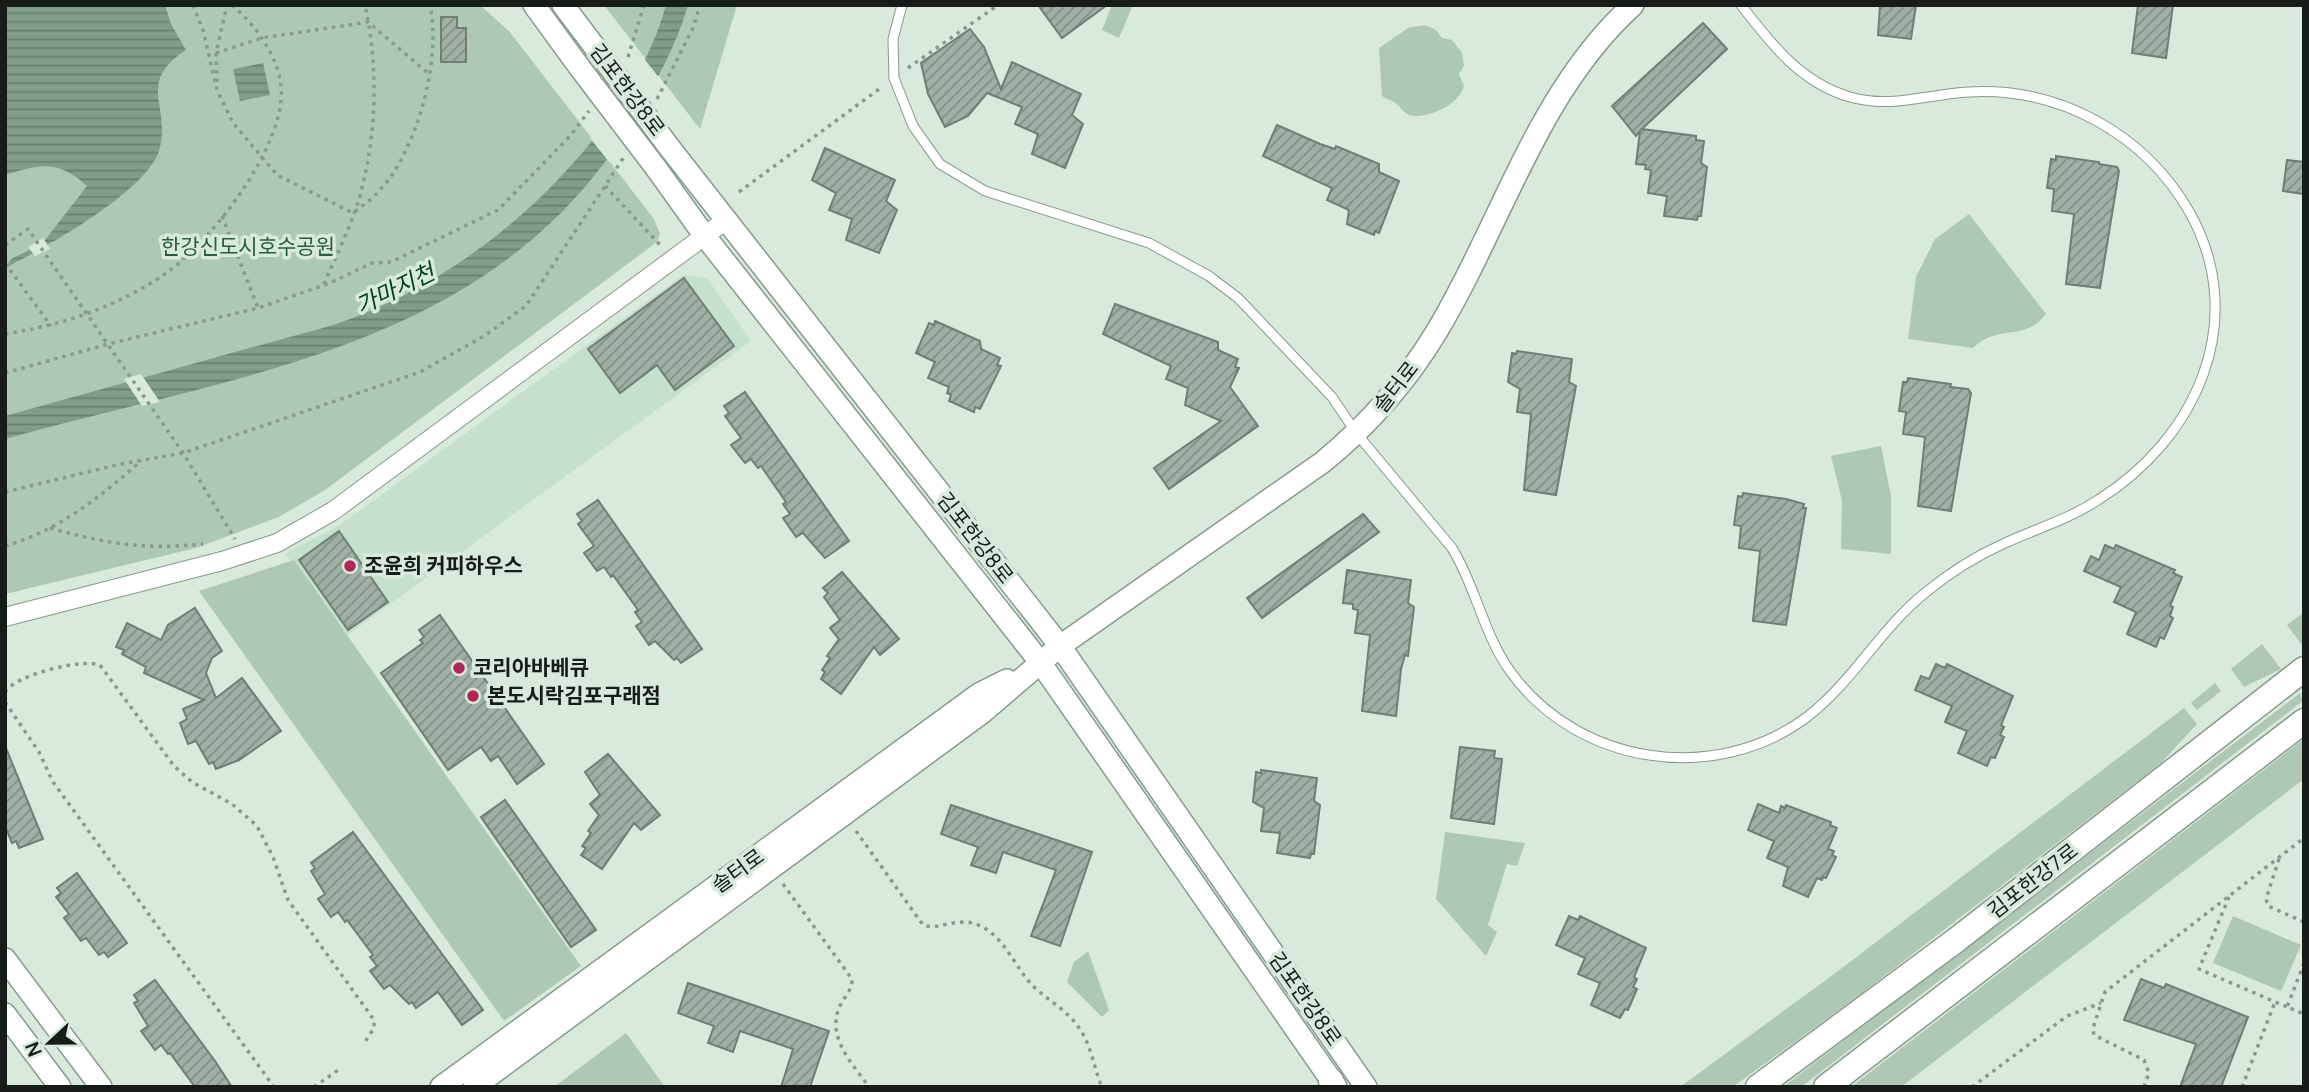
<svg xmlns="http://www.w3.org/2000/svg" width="2309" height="1092" viewBox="0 0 2309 1092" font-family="Manrope,'Noto Sans KR',sans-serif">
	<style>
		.built { fill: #c6e0ce }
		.green { fill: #adc9b5 }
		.water { fill: url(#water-rules) }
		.pier { fill: #d7eadc }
		.building { fill: url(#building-hatch); stroke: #6e7f73; stroke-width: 2 }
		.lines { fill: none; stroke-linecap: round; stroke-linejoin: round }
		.service-casing { stroke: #889a8d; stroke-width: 11 }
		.minor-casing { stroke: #889a8d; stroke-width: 20 }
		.tertiary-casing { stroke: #889a8d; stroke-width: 24 }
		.secondary-casing { stroke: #889a8d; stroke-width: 27 }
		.path { stroke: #8a998e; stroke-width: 3.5; stroke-dasharray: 3.5 5; stroke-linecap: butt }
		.service { stroke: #fff; stroke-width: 9 }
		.minor { stroke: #fff; stroke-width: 18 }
		.tertiary { stroke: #fff; stroke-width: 21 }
		.secondary { stroke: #fff; stroke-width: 24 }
		.tertiary-bridge-casing { stroke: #889a8d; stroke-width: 24; stroke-linecap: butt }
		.tertiary-bridge { stroke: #fff; stroke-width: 21 }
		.poi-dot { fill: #b32559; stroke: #d7eadc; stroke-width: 2.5 }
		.labels { text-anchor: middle; stroke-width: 7; stroke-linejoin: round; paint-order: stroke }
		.street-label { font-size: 21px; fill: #161d18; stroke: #d7eadc }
		.park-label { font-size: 21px; fill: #285c3c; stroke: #d7eadc }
		.poi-label { font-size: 21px; font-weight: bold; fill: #161d18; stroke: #d7eadc; text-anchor: start }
		.water-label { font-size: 23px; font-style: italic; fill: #043e21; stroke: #d7eadc }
	</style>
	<defs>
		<pattern id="water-rules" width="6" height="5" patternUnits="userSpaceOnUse" patternTransform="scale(1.75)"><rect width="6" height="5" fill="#809f89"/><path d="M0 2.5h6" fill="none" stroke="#68816f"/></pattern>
		<pattern id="building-hatch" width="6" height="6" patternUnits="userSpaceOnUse" patternTransform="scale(1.75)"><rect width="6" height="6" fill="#9fb1a4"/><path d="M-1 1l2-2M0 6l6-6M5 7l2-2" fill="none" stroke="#818f85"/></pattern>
	</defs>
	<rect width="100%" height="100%" fill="#d7eadc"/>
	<path class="built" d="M683,275L707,278L751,341L345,637L285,553L336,527L359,511Z"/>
	<g class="green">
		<path d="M5,5H480L509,31L654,219L660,234L657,242L325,490L279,517L196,548L5,594Z"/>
		<path d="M604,5H737L700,129Z"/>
		<path d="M1112,5H1133L1119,38L1102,30Z"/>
		<path d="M1424,25L1435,29L1442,38L1452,40L1462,53L1464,66L1459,74L1464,86C1459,105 1427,120 1409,115C1402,112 1402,108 1397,104C1393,100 1387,100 1382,96L1379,48L1408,28Z"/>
		<path d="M1969,214L2046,314C2024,343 1999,323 1973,348L1908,339L1916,277L1935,239Z"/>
		<path d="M1881,446L1891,496V554L1841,549L1842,501L1831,456Z"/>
		<path d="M294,560L581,966L504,1021L199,591Z"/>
		<path d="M2304,612V648L2287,625Z"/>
		<path d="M2262,644L2281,669L2244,687L2231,669Z"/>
		<path d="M2215,683L2221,691L2197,710L2191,703Z"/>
		<path d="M2300,693L2303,701L1801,1087H1783Z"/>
		<path d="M2184,708L2197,724L2160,764L1862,993L1734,1086L1680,1087L1834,974Z"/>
		<path d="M2304,739V779L1901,1087H1851Z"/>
		<path d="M1445,832L1525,843L1517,866L1507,864L1488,925L1497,932L1486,956L1436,899Z"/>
		<path d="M2233,916L2301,945L2281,991L2213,963Z"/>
		<path d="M1088,951L1109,1010L1102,1017L1067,982L1074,962Z"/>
		<path d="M626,1033L665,1087H554Z"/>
	</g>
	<g class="water">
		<path d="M5,5H165L171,24L186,50C135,83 172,106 159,151C146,192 43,249 5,268L11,259L42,244L87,186C58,159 40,164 5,175Z"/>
		<path d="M666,5H688C676,47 655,83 633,120C496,349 239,373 5,439V416C73,397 142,378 210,359C251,347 292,337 333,325C427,294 511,234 576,160C616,115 650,63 666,5Z"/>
		<path d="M263,63L270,95L240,101L233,69Z"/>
	</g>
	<g class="pier">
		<path d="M642,56L661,80L610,163L590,138L634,74Z"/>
		<path d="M43,238L50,249L35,256L28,247Z"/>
		<path d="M141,374L160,402L142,406L124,379Z"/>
	</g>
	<g class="building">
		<path d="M1038,5H1107L1062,38Z"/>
		<path d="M1880,5H1916L1911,39L1878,35Z"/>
		<path d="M2138,5H2173L2166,58L2132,53Z"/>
		<path d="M441,17H457V28H466V62H441Z"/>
		<path d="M1703,23L1727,49L1642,129L1696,136V140L1704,141L1701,163L1707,167L1701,216H1698L1697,220L1664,216L1667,196L1648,193L1651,170L1645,169L1646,165L1636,164L1640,131L1636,136L1612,106Z"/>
		<path d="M970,29L984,47L1001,89L1012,62L1081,94L1072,115L1083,124L1065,168L1032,154L1038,134L1015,124L1022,107L987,93L968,116L945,127L928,94L921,63Z"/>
		<path d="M1277,125L1320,144L1335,149L1336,146L1379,164V172L1399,181L1379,233L1375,231L1374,235L1347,224L1349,210L1327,200L1332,188L1263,156Z"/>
		<path d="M825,148L895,180L886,201L897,210L879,253L846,240L852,219L829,210L836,193L812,180Z"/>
		<path d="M2056,156L2099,162V164L2117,167L2119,171L2100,288L2066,284L2074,214L2052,211L2054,189L2047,188L2051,159L2056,160Z"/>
		<path d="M2287,160L2304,162V194L2283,191Z"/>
		<path d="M684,278L734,346L675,390L657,365L620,393L588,349Z"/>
		<path d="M1115,304L1218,342V350L1238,359L1235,367L1239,368L1230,387L1258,426L1169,489L1154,468L1221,421L1185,405L1188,388L1166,379L1171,366L1103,334Z"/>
		<path d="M935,321L980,341L981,349L1000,358L997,365L1001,366L980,409L975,407L974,412L949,401L951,395L947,393L949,387L928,378L935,362L916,353L929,323L934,325Z"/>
		<path d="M1517,351L1572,359L1569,382L1576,386L1556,495L1524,490L1531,414L1517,412L1520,389L1508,382L1512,353L1516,354Z"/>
		<path d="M1908,378L1951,384L1950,387L1968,389L1971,393L1951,511L1918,506L1925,437L1903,434L1906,412L1899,411L1903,382H1907Z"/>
		<path d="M745,392L849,541L825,558L803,533L796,537L783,518L790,514L783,504L786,502L761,466L758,468L751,459L745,463L731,445L741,438L725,416L729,413L724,406Z"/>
		<path d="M1743,493L1786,499L1804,504L1803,508H1806L1786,625L1753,621L1760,551L1739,548L1741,526L1734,525L1738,496L1742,497Z"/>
		<path d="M598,500L702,649L681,663L677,658L674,660L655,641L649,645L636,626L642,622L635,612L638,610L613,575L611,577L604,567L597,571L584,553L594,546L578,524L582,521L577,514Z"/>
		<path d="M1363,514L1379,532L1262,618L1247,598Z"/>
		<path d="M339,531L388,602L348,630L299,560Z"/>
		<path d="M2105,545L2114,549L2116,545L2175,570L2173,573L2182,577L2170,606L2173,607L2170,616L2173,618L2164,639L2160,637L2156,647L2127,634L2136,612L2114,602L2121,587L2084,571L2091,556L2099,560Z"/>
		<path d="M1347,570L1411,580L1408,603L1414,607L1408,656L1405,655L1401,669L1396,716L1362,711L1370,635L1355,633L1358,610L1353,609V604L1343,603Z"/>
		<path d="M842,572L899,639L880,655L874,647L841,694L821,679L825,672L822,670L830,658L827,656L839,639L830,628L840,620L824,597L828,593L823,588Z"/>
		<path d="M195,608L222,651L212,658L206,673L216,698L242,678L281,731L239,760L216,769L213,762L209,764L196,741L188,744L180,723L187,719L183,709L204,700L144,673L146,667L122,654L124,650L116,647L127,623L161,640L168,625Z"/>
		<path d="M440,615L544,764L517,784L498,756L491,761L481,747L448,770L381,673L423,643L420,640L424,637L419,630Z"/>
		<path d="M1936,664L1945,668L1947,664L2013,696L2001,725L2004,727L2000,735L2004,737L1995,758L1991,757L1987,766L1958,753L1967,731L1945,722L1952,706L1915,690L1921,676L1929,679Z"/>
		<path d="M1460,747L1495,751L1494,758L1502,759L1494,824L1451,818Z"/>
		<path d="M6,748L43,839L19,848L16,841L12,843L5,826Z"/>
		<path d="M608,754L660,815L641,830L634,823L602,869L581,855L586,848L582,846L591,833L588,831L599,815L590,804L600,795L585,772Z"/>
		<path d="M1261,770L1317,778L1314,801L1320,805L1314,854H1311L1310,858L1277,853L1280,833L1261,831L1264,808L1253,802L1256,772L1261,773Z"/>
		<path d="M505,800L596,930L571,947L481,817Z"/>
		<path d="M1758,804L1779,813L1781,806L1785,808L1786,805L1831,822L1830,825L1837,828L1828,849L1834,851L1832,855L1836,857L1826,878L1823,877L1822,880L1817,878L1808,897L1783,886L1788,867L1767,858L1774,841L1748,830Z"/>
		<path d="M951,805L1092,852L1060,946L1031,936L1056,870L1003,852L996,873L971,865L978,847L941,834Z"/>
		<path d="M353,832L483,1010L462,1025L438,992L416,1008L412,1002L409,1004L390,985L384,989L370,971L377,966L370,957L373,955L347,920L345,922L338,912L331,917L318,899L325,894L311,871L315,868L311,863Z"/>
		<path d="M77,873L127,943L108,957L104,952L99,955L86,938L81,941L64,918L69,914L56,897L61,893L57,888Z"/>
		<path d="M1569,916L1578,920L1580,916L1646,948L1634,977L1637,979L1633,987L1637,989L1628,1010L1625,1009L1620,1018L1591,1005L1600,983L1578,974L1585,958L1556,945Z"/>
		<path d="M2141,979L2164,988L2166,984L2248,1017L2221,1087H2180L2196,1044L2124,1020Z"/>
		<path d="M155,980L215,1061L232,1087H195L170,1053L168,1054L161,1045L155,1050L141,1031L148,1026L134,1003L138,1001L134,995Z"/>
		<path d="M688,983L829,1031L810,1087H781L793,1049L740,1031L733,1052L708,1043L714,1026L678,1013Z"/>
	</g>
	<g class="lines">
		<defs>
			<path id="service" d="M902,5L893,39L894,78L913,126L940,164L985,191L1149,243L1209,276L1238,298L1332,397L1357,434L1452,548C1476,587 1483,633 1510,671C1577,765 1715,786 1807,717C1852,683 1880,629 1925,593C1949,573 1976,556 2005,543C2036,529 2069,519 2098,500C2196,439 2250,321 2190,213C2145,134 2060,87 1969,92C1928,94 1892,109 1850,97C1801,83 1771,44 1741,5"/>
			<path id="minor" d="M5,617L222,561L277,543L333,511L726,220"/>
			<g id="tertiary">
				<path d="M534,5L580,68"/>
				<path d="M563,5L594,46"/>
				<path d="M669,147L1060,646L1366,1087"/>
				<path d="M656,168L704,235L1040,662L1336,1087"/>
				<path d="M5,959L101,1087"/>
				<path d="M5,1014L60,1087"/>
				<path d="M441,1087L979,694L1007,680"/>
				<path d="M474,1087L983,712L1060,646L1323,462C1368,425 1407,381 1437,331C1502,223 1537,92 1633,5"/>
			</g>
			<g id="secondary">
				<path d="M1331,1081L1334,1087"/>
				<path d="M1758,1087L1955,941L2304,669"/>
				<path d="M1826,1087L2304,721"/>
			</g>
		</defs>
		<use href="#service" class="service-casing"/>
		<use href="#minor" class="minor-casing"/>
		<use href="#tertiary" class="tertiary-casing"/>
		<use href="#secondary" class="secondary-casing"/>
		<g class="path">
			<path d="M193,5L203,30L217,90L233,123L277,175L353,213C362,206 371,200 378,192C417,153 442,58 430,5"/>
			<path d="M216,53L262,38L368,22L429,74"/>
			<path d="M628,57L644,5"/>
			<path d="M908,68L998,5"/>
			<path d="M217,82L216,53L227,5"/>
			<path d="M657,99L693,28L700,5"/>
			<path d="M605,186L661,246"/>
			<path d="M739,192L882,87"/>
			<path d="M222,216L258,308"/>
			<path d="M5,245L28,229L183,453L235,539"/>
			<path d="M5,263L51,326"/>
			<path d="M324,284C337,253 354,221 362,188C377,129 378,65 365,5"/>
			<path d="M5,334C61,325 111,309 159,278C207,248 288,145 281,85C277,54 255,25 232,5"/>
			<path d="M5,373L108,344L258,308L330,283L372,263L391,262L498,210L571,135L589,111"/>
			<path d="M5,492L121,464L183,453L420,372L484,336L526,306L624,157"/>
			<path d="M50,528C108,544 142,550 203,544"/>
			<path d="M5,546C58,531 100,497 141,461"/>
			<path d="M5,692C15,675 83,658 100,665L174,766L192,782L232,804L257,826L273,857L288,900L374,1020V1028L363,1045"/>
			<path d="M5,702L39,752L53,782L274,1087"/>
			<path d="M856,831L923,925C938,931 956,917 976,924C1004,934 1014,967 1034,987C1050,1002 1069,1011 1081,1031C1092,1048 1094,1069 1102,1087"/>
			<path d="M2279,859L2266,899L2268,906L2304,922"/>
			<path d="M783,884L852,979C853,990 843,998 839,1008C827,1039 853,1064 869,1087"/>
			<path d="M2229,897L2199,969L2287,1007"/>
			<path d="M2304,963L2287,1007L2304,1014"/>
			<path d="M314,1087L341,1068"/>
			<path d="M1972,1087L2067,1016L2101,1003"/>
			<path d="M2144,1087L2149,1073L2144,1060L2094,1035L2093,1028L2105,992L2304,838"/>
			<path d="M2242,1087L2275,1002"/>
		</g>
		<use href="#service" class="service"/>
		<use href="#minor" class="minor"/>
		<use href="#tertiary" class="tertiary"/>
		<use href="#secondary" class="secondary"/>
		<defs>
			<g id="tertiary-bridge">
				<path d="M594,46L669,147"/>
				<path d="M580,68L656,168"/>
			</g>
		</defs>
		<use href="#tertiary-bridge" class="tertiary-bridge-casing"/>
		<use href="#tertiary-bridge" class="tertiary-bridge"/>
	</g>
	<g class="poi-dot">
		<circle cx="350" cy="566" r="7"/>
		<circle cx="459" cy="668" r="7"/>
		<circle cx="473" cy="696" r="7"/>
	</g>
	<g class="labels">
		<g class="street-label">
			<text transform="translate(627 90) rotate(53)" y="7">김포한강8로</text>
			<text transform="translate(1396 387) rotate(-52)" y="7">솔터로</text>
			<text transform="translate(975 538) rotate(52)" y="7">김포한강8로</text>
			<text transform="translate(738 871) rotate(-36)" y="7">솔터로</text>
			<text transform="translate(2033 881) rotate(-38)" y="7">김포한강7로</text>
			<text transform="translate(1305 999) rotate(55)" y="7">김포한강8로</text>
		</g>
		<g class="park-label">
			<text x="248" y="254">한강신도시호수공원</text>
		</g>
		<g class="poi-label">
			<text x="364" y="573">조윤희 커피하우스</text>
			<text x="473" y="675">코리아바베큐</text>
			<text x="487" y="703">본도시락김포구래점</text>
		</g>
		<g class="water-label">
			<text transform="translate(395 289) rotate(-26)" y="8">가마지천</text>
		</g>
	</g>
	<rect width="2309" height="1092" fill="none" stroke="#161d18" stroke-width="14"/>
	<g transform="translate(49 1043) rotate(248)" stroke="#d7eadc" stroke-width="5" paint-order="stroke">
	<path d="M0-5L12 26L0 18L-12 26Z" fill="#161d18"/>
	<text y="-10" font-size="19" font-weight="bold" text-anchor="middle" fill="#161d18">N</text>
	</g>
</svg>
